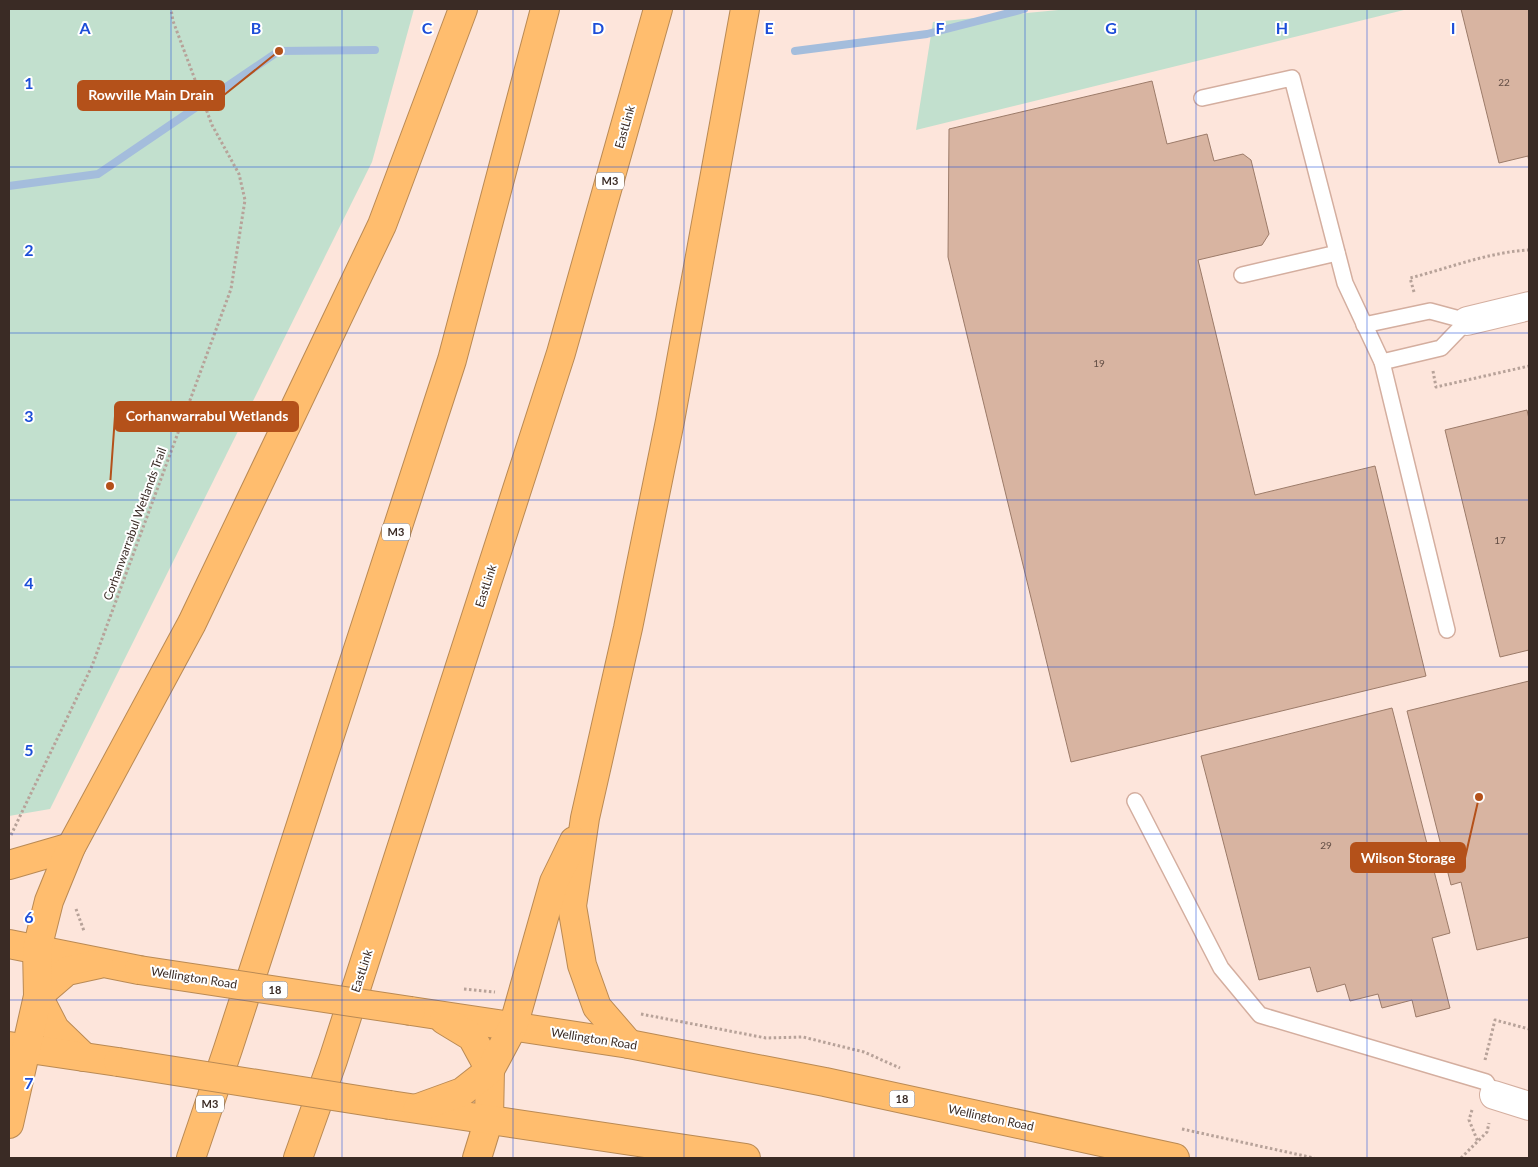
<svg xmlns="http://www.w3.org/2000/svg" width="1538" height="1167" viewBox="0 0 1538 1167" font-family="Lato,sans-serif">
	<style>
		.green { fill: #c2e0ce }
		.lines { fill: none; stroke-linecap: round; stroke-linejoin: round }
		.stream { stroke: #a4bddc; stroke-width: 8 }
		.building { fill: #d8b4a1; stroke: #9c7b69 }
		.lane-casing { stroke: #d4ae9f; stroke-width: 18 }
		.street-casing { stroke: #d4ae9f; stroke-width: 30 }
		.highway-casing { stroke: #ba8a54; stroke-width: 30 }
		.path { stroke: #b7a299; stroke-width: 3; stroke-dasharray: 2.5 2.5; stroke-linecap: butt }
		.lane { stroke: #fff; stroke-width: 15 }
		.street { stroke: #fff; stroke-width: 28 }
		.highway { stroke: #ffbd6e; stroke-width: 28 }
		.highway-bridge-casing { stroke: #ba8a54; stroke-width: 30; stroke-linecap: butt }
		.highway-bridge { stroke: #ffbd6e; stroke-width: 28 }
		.grid { fill: none; stroke: #1d4ed8; stroke-width: 1; stroke-opacity: 0.55 }
		.labels { text-anchor: middle; stroke-width: 4; stroke-linejoin: round; paint-order: stroke }
		.number-label { font-size: 10px; fill: #624d44 }
		.shield { fill: #fff; stroke: #756b66; stroke-width: 1 }
		.shield-label { font-size: 11px; font-weight: bold; fill: #3a2b25 }
		.street-label { font-size: 12px; fill: #3a2b25; stroke: #fff }
		.grid-label { font-size: 16px; text-anchor: middle; font-weight: bold; fill: #1d4ed8; stroke: #fff; stroke-width: 4; stroke-linejoin: round; paint-order: stroke }
		.leader { fill: none; stroke: #b4511a; stroke-width: 2 }
		.callout-dot { fill: #b4511a; stroke: #fff; stroke-width: 2 }
		.callout { fill: #b4511a; stroke: #b4511a; stroke-width: 2 }
		.callout-label { font-size: 14px; text-anchor: middle; font-weight: bold; fill: #fff }
	</style>
	<rect width="100%" height="100%" fill="#fde5db"/>
	<g class="green">
		<path d="M9,9H414L372,162L50,809L9,816Z"/>
		<path d="M1069,9H1408L916,130L933,22Z"/>
	</g>
	<g class="lines">
		<g class="stream">
			<path d="M795,51L927,34L1024,9"/>
			<path d="M9,186L98,174L279,51L375,50"/>
		</g>
	</g>
	<g class="building">
		<path d="M1461,9H1529V162L1528,156L1499,163Z"/>
		<path d="M1152,81L1167,144L1207,134L1214,161L1243,154L1251,160L1269,234L1262,245L1198,260L1255,495L1375,466L1426,676L1071,762L948,257L949,129Z"/>
		<path d="M1527,410L1529,419V650L1500,657L1445,430Z"/>
		<path d="M1529,681V937L1477,950L1461,882L1451,885L1407,711Z"/>
		<path d="M1392,708L1450,933L1432,938L1450,1008L1416,1017L1412,1000L1382,1008L1378,994L1350,1001L1345,984L1317,992L1310,967L1259,980L1201,756Z"/>
	</g>
	<g class="lines">
		<defs>
			<g id="lane">
				<path d="M1202,98L1292,78L1345,283L1382,362L1447,630"/>
				<path d="M1242,275L1337,253"/>
				<path d="M1364,325L1430,311L1467,321L1441,348L1382,362"/>
				<path d="M1135,801L1221,968L1260,1015L1486,1082L1494,1095"/>
			</g>
			<g id="street">
				<path d="M1467,321L1529,306"/>
				<path d="M1494,1095L1529,1106"/>
			</g>
			<g id="highway">
				<path d="M9,865L71,847"/>
				<path d="M9,944L139,970"/>
				<path d="M38,996L55,1029L84,1057"/>
				<path d="M38,996L67,971L99,964"/>
				<path d="M411,1011L629,1044L825,1082L1175,1158"/>
				<path d="M444,1020L472,1037L490,1070L489,1119L477,1158"/>
				<path d="M629,1044L597,1007L582,965L572,906L585,818L628,628L670,421L745,9"/>
				<path d="M9,1046L118,1062"/>
				<path d="M390,1105L746,1158"/>
				<path d="M418,1108L462,1092L490,1070L513,1027L554,882L574,841"/>
				<path d="M9,1124L38,996L37,949L49,901L71,847L192,623L382,225L463,9"/>
				<path d="M191,1158L228,1049L452,360L545,9"/>
				<path d="M298,1158L333,1060L561,353L658,9"/>
			</g>
		</defs>
		<use href="#lane" class="lane-casing"/>
		<use href="#street" class="street-casing"/>
		<use href="#highway" class="highway-casing"/>
		<g class="path">
			<path d="M1414,292L1410,278C1449,268 1489,252 1529,250"/>
			<path d="M1433,371L1436,387L1529,366"/>
			<path d="M11,835L92,666L231,289L245,200L239,174L212,125L173,21L171,9"/>
			<path d="M76,909L84,931"/>
			<path d="M464,989L495,992"/>
			<path d="M641,1014L766,1038L803,1037L864,1052L900,1068"/>
			<path d="M1485,1060L1495,1020L1529,1029"/>
			<path d="M1472,1110L1469,1120L1478,1142"/>
			<path d="M1182,1129L1314,1158"/>
			<path d="M1461,1158L1487,1132L1489,1123"/>
		</g>
		<use href="#lane" class="lane"/>
		<use href="#street" class="street"/>
		<use href="#highway" class="highway"/>
		<defs>
			<g id="highway-bridge">
				<path d="M139,970L411,1011"/>
				<path d="M118,1062L390,1105"/>
			</g>
		</defs>
		<use href="#highway-bridge" class="highway-bridge-casing"/>
		<use href="#highway-bridge" class="highway-bridge"/>
	</g>
	<path class="grid" d="M171,9V1158M342,9V1158M513,9V1158M684,9V1158M854,9V1158M1025,9V1158M1196,9V1158M1367,9V1158M9,167H1529M9,333H1529M9,500H1529M9,667H1529M9,834H1529M9,1000H1529"/>
	<g class="labels">
		<g class="number-label">
			<text x="1504" y="86">22</text>
			<text x="1099" y="367">19</text>
			<text x="1500" y="544">17</text>
			<text x="1326" y="849">29</text>
		</g>
		<g class="shield">
			<rect x="596" y="172.5" width="28" height="17" rx="4"/>
			<rect x="382" y="523.5" width="28" height="17" rx="4"/>
			<rect x="262.5" y="981.5" width="25" height="17" rx="4"/>
			<rect x="889.5" y="1090.5" width="25" height="17" rx="4"/>
			<rect x="196" y="1095.5" width="28" height="17" rx="4"/>
		</g>
		<g class="shield-label">
			<text x="610" y="185">M3</text>
			<text x="396" y="536">M3</text>
			<text x="275" y="994">18</text>
			<text x="902" y="1103">18</text>
			<text x="210" y="1108">M3</text>
		</g>
		<g class="street-label">
			<text transform="translate(625 127) rotate(-74)" y="4">EastLink</text>
			<text transform="translate(135 524) rotate(-70)" y="4">Corhanwarrabul Wetlands Trail</text>
			<text transform="translate(486 586) rotate(-72)" y="4">EastLink</text>
			<text transform="translate(362 971) rotate(-72)" y="4">EastLink</text>
			<text transform="translate(194 978) rotate(9)" y="4">Wellington Road</text>
			<text transform="translate(594 1039) rotate(9)" y="4">Wellington Road</text>
			<text transform="translate(991 1118) rotate(12)" y="4">Wellington Road</text>
		</g>
	</g>
	<g class="grid-label">
		<text x="85" y="34">A</text>
		<text x="256" y="34">B</text>
		<text x="427" y="34">C</text>
		<text x="598" y="34">D</text>
		<text x="769" y="34">E</text>
		<text x="940" y="34">F</text>
		<text x="1111" y="34">G</text>
		<text x="1282" y="34">H</text>
		<text x="1453" y="34">I</text>
		<text x="29" y="89">1</text>
		<text x="29" y="256">2</text>
		<text x="29" y="422">3</text>
		<text x="29" y="589">4</text>
		<text x="29" y="756">5</text>
		<text x="29" y="923">6</text>
		<text x="29" y="1089">7</text>
	</g>
	<path class="leader" d="M279 51L224 95M110 486L115 416M1479 797L1465 858"/>
	<g class="callout-dot">
		<circle cx="279" cy="51" r="5"/>
		<circle cx="110" cy="486" r="5"/>
		<circle cx="1479" cy="797" r="5"/>
	</g>
	<g class="callout">
		<rect x="78" y="81" width="146" height="29" rx="5"/>
		<rect x="115" y="402" width="183" height="29" rx="5"/>
		<rect x="1351" y="843" width="114" height="29" rx="5"/>
	</g>
	<g class="callout-label">
		<text x="151" y="100">Rowville Main Drain</text>
		<text x="207" y="421">Corhanwarrabul Wetlands</text>
		<text x="1408" y="863">Wilson Storage</text>
	</g>
	<rect width="1538" height="1167" fill="none" stroke="#3a2b25" stroke-width="20"/>
</svg>
